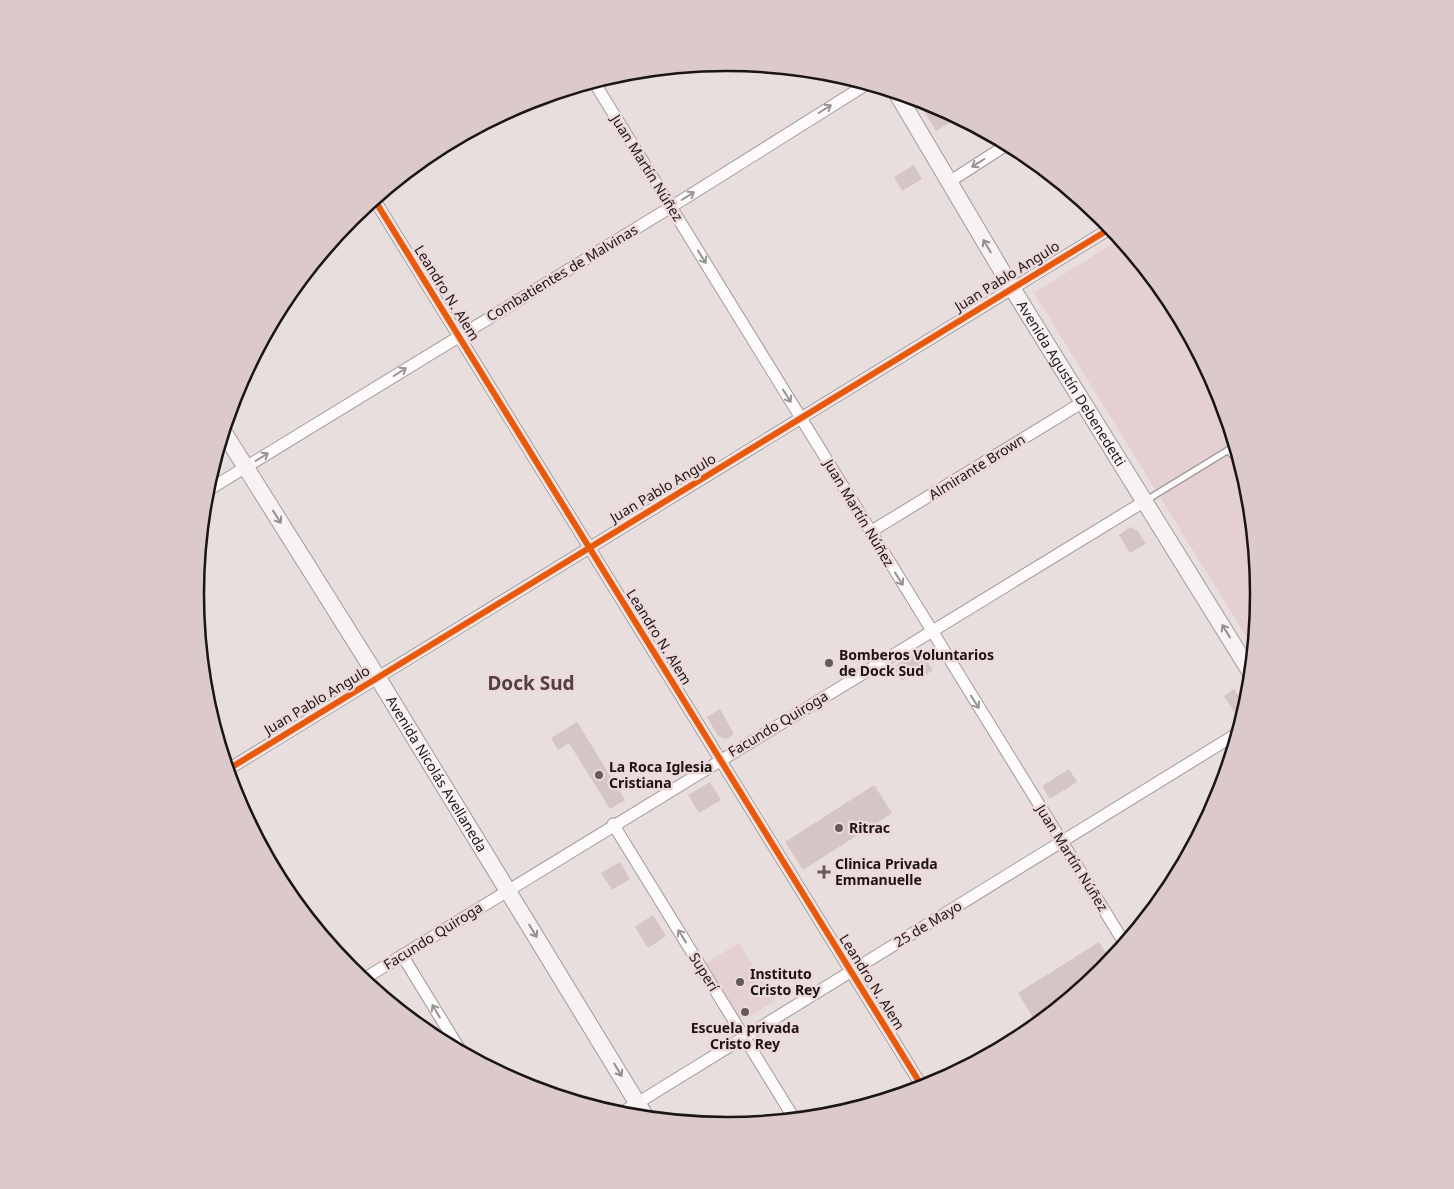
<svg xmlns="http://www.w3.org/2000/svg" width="1454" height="1189" viewBox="0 0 1454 1189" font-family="'Noto Sans',sans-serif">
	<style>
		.built { fill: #e5d0d1 }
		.building { fill: #d6c5c5 }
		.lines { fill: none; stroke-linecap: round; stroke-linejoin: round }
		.service-casing { stroke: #a29a9a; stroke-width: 8 }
		.minor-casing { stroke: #a29a9a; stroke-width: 13 }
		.secondary-casing { stroke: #a29a9a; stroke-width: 18 }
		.service { stroke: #fcfafa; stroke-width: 5.5 }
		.minor { stroke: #fcfafa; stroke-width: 11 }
		.secondary { stroke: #f7f2f3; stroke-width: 16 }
		.cycleway-casing { stroke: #edd9da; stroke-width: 9 }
		.cycleway { stroke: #e8590c; stroke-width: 6 }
		.oneway { stroke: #979393 }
		.oneway2 { stroke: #948f8f }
		.poi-dot { fill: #635b5b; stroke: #edd9da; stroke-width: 2 }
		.labels { text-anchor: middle; stroke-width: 5; stroke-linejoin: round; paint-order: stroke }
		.street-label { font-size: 14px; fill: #1b1515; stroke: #edd9da }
		.poi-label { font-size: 14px; font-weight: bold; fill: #1b1515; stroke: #edd9da; text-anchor: start }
		.district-label { font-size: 19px; font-weight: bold; fill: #514142; stroke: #edd9da }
		.rim { fill: none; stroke: #1b1515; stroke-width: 2.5 }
	</style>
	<rect width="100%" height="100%" fill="#e8dede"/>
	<g class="built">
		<path d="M1120,239L1169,299L1219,391L1249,491L1259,595L1254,649L1034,293Z"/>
		<path d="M739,943L775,1001L745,1019L738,1016L706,963Z"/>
	</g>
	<g class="building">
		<path d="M931,103L958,118L936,131L922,108Z"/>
		<path d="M914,165L922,179L902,191L894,177Z"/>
		<path d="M1130,527L1137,530L1146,544L1130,553L1119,535Z"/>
		<path d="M917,652H921L933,670L920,679L916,672L902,681L893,667Z"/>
		<path d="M1234,689L1246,707L1244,714L1238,718L1224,696Z"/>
		<path d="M720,709L734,734L726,739L718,736L707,717Z"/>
		<path d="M577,722L625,800L610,809L569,743L558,750L551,738Z"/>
		<path d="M1069,769L1077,782L1050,799L1042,786Z"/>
		<path d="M710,782L721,800L699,813L688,795Z"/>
		<path d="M874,785L892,813L803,870L785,842Z"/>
		<path d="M620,862L630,879L612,890L601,873Z"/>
		<path d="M653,915L666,936L648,948L635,927Z"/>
		<path d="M1099,942L1111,961L1103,971L1074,995L1034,1019L1018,993Z"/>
	</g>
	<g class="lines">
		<defs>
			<g id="service">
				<path d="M1228,450L1241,465"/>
				<path d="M1145,501L1235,446"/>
			</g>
			<g id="minor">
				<path d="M594,82L1125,944"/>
				<path d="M949,182L1008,144"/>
				<path d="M374,199L923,1088"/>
				<path d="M205,492L671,207L867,84"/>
				<path d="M870,532L1083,402"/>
				<path d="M227,770L1111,228"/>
				<path d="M613,824L795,1120"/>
				<path d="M402,955L462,1053"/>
				<path d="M362,980L1145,501"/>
				<path d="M618,1115L1238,733"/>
			</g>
			<g id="secondary">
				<path id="s1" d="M896,92L1012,288L1251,673"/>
				<path id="s2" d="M223,431L378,678L647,1119"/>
			</g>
		</defs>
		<use href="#service" class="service-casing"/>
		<use href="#minor" class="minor-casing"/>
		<use href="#secondary" class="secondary-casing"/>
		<use href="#service" class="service"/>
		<use href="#minor" class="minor"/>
		<use href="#secondary" class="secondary"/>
		<defs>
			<g id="cycleway">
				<path d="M374,199L923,1088"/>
				<path d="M227,770L1111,228"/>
			</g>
		</defs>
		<use href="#cycleway" class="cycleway-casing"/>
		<use href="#cycleway" class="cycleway"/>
	</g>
	<defs><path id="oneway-shaft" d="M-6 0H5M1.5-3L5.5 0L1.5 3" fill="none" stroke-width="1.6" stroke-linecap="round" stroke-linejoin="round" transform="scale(1.25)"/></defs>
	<g class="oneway">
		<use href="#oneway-shaft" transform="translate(825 109) rotate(-32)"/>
		<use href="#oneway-shaft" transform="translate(978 163) rotate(148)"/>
		<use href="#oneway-shaft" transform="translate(688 196) rotate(-32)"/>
		<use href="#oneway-shaft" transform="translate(702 257) rotate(58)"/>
		<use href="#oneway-shaft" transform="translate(400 372) rotate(-32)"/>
		<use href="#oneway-shaft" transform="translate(787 396) rotate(58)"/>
		<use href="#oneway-shaft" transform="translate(262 457) rotate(-32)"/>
		<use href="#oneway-shaft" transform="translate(899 579) rotate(58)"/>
		<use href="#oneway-shaft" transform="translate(975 702) rotate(58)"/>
		<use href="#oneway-shaft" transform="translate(682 936) rotate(-122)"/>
		<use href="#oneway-shaft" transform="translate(436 1011) rotate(-121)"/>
	</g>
	<g class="oneway2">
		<use href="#oneway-shaft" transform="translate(987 246) rotate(-121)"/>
		<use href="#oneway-shaft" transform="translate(277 517) rotate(58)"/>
		<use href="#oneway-shaft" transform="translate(1226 631) rotate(-122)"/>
		<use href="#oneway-shaft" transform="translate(533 931) rotate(59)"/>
		<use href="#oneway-shaft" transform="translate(618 1070) rotate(59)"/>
	</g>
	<g class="poi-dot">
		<circle cx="829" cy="663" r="5"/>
		<circle cx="599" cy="775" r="5"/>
		<circle cx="839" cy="828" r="5"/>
		<path d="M821.5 864.5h5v5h5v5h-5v5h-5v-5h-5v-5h5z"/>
		<circle cx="740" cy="982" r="5"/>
		<circle cx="745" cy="1012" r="5"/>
	</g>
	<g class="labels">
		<g class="street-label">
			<text transform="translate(647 168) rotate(58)" y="5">Juan Martín Núñez</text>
			<text transform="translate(562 273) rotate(-31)" y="5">Combatientes de Malvinas</text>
			<text transform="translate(1007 276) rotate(-32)" y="5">Juan Pablo Angulo</text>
			<text transform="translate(447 293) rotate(58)" y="5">Leandro N. Alem</text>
			<text dy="5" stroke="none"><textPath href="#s1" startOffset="340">Avenida Agustín Debenedetti</textPath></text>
			<text transform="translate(977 467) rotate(-32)" y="5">Almirante Brown</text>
			<text transform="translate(663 488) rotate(-31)" y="5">Juan Pablo Angulo</text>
			<text transform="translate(859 513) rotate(59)" y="5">Juan Martín Núñez</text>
			<text transform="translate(659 637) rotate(58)" y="5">Leandro N. Alem</text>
			<text transform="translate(317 700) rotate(-31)" y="5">Juan Pablo Angulo</text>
			<text transform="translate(778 724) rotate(-31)" y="5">Facundo Quiroga</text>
			<text dy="5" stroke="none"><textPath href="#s2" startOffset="404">Avenida Nicolás Avellaneda</textPath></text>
			<text transform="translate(1072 858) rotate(58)" y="5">Juan Martín Núñez</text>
			<text transform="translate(928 924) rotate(-31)" y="5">25 de Mayo</text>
			<text transform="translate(433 936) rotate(-32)" y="5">Facundo Quiroga</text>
			<text transform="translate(704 972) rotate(58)" y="5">Superí</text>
			<text transform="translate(872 982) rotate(58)" y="5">Leandro N. Alem</text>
		</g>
		<g class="poi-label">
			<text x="839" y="660">Bomberos Voluntarios<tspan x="839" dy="16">de Dock Sud</tspan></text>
			<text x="609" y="772">La Roca Iglesia<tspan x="609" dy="16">Cristiana</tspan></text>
			<text x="849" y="833">Ritrac</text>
			<text x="835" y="869">Clinica Privada<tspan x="835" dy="16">Emmanuelle</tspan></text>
			<text x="750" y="979">Instituto<tspan x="750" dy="16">Cristo Rey</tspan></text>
			<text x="745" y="1033" text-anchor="middle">Escuela privada<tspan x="745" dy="16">Cristo Rey</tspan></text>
		</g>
		<g class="district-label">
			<text x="531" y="690">Dock Sud</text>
		</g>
	</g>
	<path d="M0 0H1454V1189H0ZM204 594a523 523 0 1 1 1046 0a523 523 0 1 1-1046 0Z" fill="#dcc9ca" fill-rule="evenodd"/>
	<path class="rim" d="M204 594a523 523 0 1 1 1046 0a523 523 0 1 1-1046 0Z"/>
</svg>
